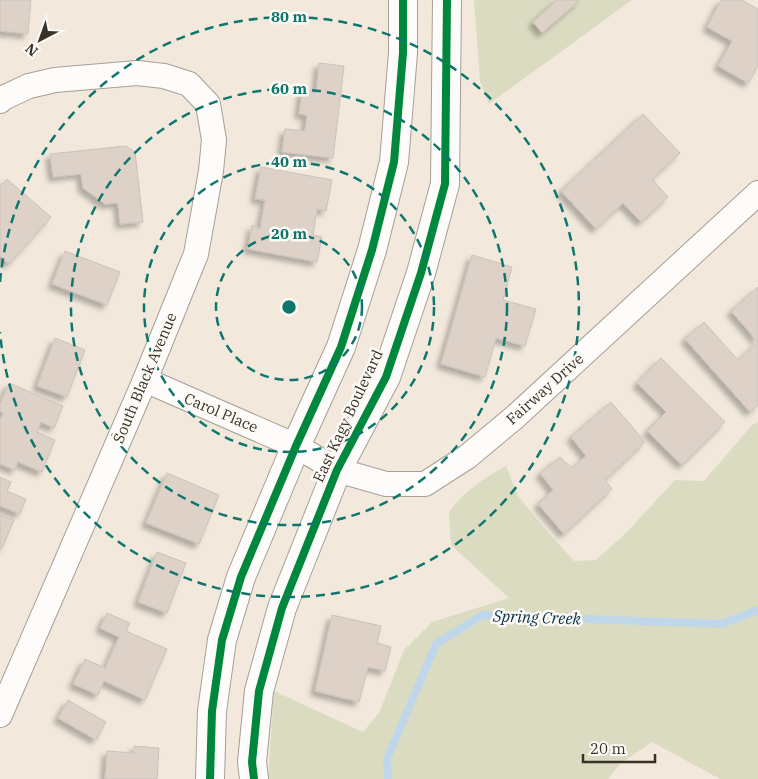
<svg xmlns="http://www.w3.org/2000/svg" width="758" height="779" viewBox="0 0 758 779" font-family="'IBM Plex Serif',serif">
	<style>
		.green { fill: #dbdbc2 }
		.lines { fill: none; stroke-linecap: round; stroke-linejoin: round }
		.stream { stroke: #c0d7e9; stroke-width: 8 }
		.building { fill: #ded1c7; stroke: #cbc2ba; filter: url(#shadow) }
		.minor-casing { stroke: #a69f96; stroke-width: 26 }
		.major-casing { stroke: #a69f96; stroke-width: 30 }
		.minor { stroke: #fdfcfa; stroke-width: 24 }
		.major { stroke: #fdfcfa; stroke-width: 28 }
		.cycleway-casing { stroke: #fdfaf5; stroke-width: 11 }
		.cycleway { stroke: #00873e; stroke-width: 8 }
		.ring { fill: none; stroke: #0f766e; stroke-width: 2.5; stroke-dasharray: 9 6 }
		.labels { text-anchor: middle; stroke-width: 5; stroke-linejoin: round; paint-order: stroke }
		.street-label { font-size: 15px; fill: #383229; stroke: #fdfaf5 }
		.water-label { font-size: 16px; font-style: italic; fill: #04314f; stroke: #fdfaf5 }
		.centre { fill: #0f766e; stroke: #fdfaf5; stroke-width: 2.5 }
		.ring-label { font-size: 15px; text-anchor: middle; font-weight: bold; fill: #0f766e; stroke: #fdfaf5; stroke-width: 5; stroke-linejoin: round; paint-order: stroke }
	</style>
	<defs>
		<filter id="shadow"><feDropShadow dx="-4.5" dy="4.5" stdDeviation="2.5" flood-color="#0004"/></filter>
	</defs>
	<rect width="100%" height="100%" fill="#f2e9dc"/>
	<g class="green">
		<path d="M474,0H632L489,104L480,81Z"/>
		<path d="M758,422V779H720L652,742L620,764L608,779H268L274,691L363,732L379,713L404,650L432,622L509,598L451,545L449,512C464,491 484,478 506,466L518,496L545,529L574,561L596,560L627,532L675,480L704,481L752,425Z"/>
	</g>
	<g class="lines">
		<path class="stream" d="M388,779L387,759L436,644L482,615L721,624L758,610"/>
	</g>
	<g class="building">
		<path d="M0,0H31L28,34L0,31Z"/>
		<path d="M557,0H580L542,33L533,22Z"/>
		<path d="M721,0H742L758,9V66L748,83L718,66L732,41L707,27Z"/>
		<path d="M319,63L344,66L333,158L282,152L285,129L305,131L307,115L299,114L302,91L316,93Z"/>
		<path d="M643,114L680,153L652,179L668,197L641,222L623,203L596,229L561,191Z"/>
		<path d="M126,146L135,152L143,222L120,224L118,203L105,204L83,188L81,174L53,177L50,154Z"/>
		<path d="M261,167L332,180L326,211L317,209L313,235L322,237L317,262L248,249L252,225L260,229L265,200L255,199Z"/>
		<path d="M7,179L51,217L9,264L0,256V186Z"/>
		<path d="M65,251L120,272L107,305L52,284Z"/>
		<path d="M472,255L512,267L503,300L536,309L525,346L496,338L485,377L441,364Z"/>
		<path d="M758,287V342L731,311Z"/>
		<path d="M704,322L738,360L758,342V405L750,412L685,339Z"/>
		<path d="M55,338L85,350L67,397L37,386Z"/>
		<path d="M661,358L725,422L682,465L647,431L666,412L637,383Z"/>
		<path d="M9,383L63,406L54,428L41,422L37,432L55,440L42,472L18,462L15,470L0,464V420L3,413L0,412V404Z"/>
		<path d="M611,402L645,442L605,480L612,489L564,534L538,504L553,490L540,473L560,457L572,468L586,456L571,437Z"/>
		<path d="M167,473L219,495L199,544L146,523Z"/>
		<path d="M0,477L11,482L7,491L26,499L20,514L0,506Z"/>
		<path d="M0,515L14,520L2,548L0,547Z"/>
		<path d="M157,552L186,563L167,613L138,602Z"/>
		<path d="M107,613L130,623L126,631L167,649L145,700L104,681L98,695L73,684L85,659L105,668L119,637L100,628Z"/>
		<path d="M332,615L381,626L377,643L391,647L385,671L368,667L359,702L315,691Z"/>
		<path d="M68,700L106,722L96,740L58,718Z"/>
		<path d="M134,746L159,748L157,779H105L107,751L134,753Z"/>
	</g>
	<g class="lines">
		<defs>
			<g id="minor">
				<path d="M0,101L3,98L29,86L55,80L137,73L164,76L189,84L208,104L214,140L211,171L196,254L145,380L0,715"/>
				<path d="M145,380L296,446L337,470L386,484H425L467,457L515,417L758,193"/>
			</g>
			<g id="major">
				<path d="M210,779L212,711L222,640L241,577L296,446L341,347L372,250L394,162L403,53V0"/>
				<path d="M254,779L252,762L259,691L282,608L337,470L386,377L421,273L445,184L447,0"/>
			</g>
		</defs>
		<use href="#minor" class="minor-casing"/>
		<use href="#major" class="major-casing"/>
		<use href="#minor" class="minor"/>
		<use href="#major" class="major"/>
		<defs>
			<g id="cycleway">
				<path d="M210,779L212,711L222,640L241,577L296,446L341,347L372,250L394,162L403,53V0"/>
				<path d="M254,779L252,762L259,691L282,608L337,470L386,377L421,273L445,184L447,0"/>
			</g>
		</defs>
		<use href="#cycleway" class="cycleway-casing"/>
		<use href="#cycleway" class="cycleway"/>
	</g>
	<g class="ring">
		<circle cx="289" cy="307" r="73"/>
		<circle cx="289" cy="307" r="145"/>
		<circle cx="289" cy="307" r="218"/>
		<path d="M0 282A290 290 0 1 1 0 332"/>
	</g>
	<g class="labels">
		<g class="street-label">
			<text transform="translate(145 378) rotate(-67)" y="5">South Black Avenue</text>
			<text transform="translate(545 389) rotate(-42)" y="5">Fairway Drive</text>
			<text transform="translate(221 413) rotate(23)" y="5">Carol Place</text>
			<text transform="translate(348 416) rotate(-65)" y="5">East Kagy Boulevard</text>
		</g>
		<g class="water-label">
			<text transform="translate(537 617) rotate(2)" y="6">Spring Creek</text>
		</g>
	</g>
	<circle cx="289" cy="307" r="8" class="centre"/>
	<g class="ring-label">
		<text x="289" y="22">80 m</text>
		<text x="289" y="94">60 m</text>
		<text x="289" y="167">40 m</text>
		<text x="289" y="239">20 m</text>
	</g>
	<g transform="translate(40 40) rotate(221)" stroke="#fdfaf5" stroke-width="4" paint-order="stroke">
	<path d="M0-4L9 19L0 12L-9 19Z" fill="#383229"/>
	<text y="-8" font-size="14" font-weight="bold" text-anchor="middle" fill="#383229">N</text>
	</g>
	<path d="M583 754v8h72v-8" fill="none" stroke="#383229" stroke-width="2.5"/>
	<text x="590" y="754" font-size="15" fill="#383229" stroke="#fdfaf5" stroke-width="4" paint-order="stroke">20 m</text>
</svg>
